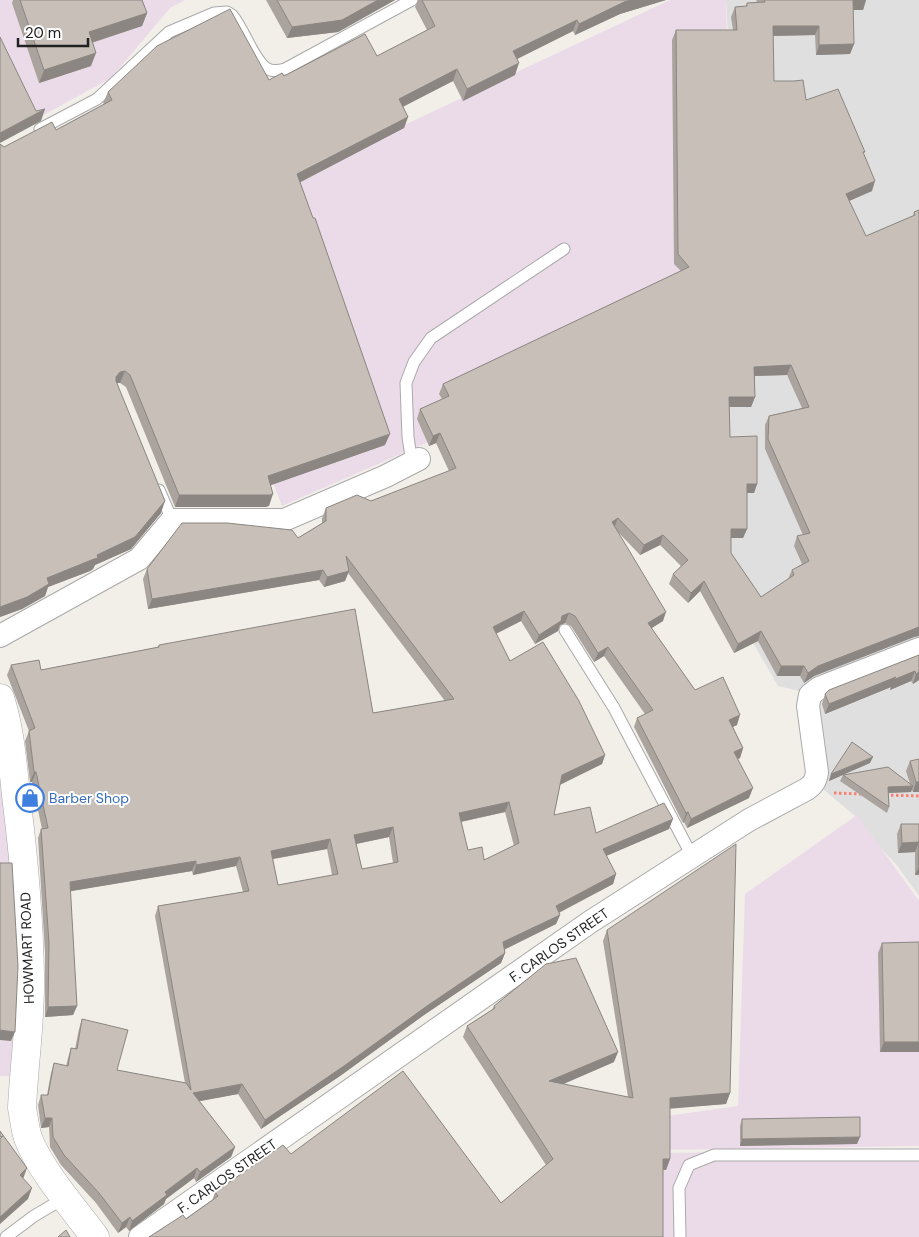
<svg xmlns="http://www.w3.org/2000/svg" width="919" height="1237" viewBox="0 0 919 1237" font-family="'DM Sans',sans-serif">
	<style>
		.residential { fill: #e0dfdf }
		.industrial { fill: #ebdbe8 }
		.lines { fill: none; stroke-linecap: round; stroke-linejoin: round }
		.service-casing { stroke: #a9a9a9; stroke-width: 13 }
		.minor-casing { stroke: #a9a9a9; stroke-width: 24 }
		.tertiary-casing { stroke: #a9a9a9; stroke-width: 29 }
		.path { stroke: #fa8072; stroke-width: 3; stroke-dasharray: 2.5 2.5; stroke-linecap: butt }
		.service { stroke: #fff; stroke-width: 11 }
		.minor { stroke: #fff; stroke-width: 22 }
		.tertiary { stroke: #fff; stroke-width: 28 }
		.wall { fill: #aba49e; fill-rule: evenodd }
		.shaded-wall { fill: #8b8681 }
		.building { fill: #c7bfb8; stroke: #8b8681; fill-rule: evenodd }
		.labels { text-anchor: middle; stroke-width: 4; stroke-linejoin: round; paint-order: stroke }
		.shop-label { font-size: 14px; fill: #366cbe; stroke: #fff; text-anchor: start }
		.street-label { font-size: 14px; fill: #222; stroke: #fff }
	</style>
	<rect width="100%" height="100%" fill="#f2efe9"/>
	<path class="residential" d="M726,0H919V896L896,864L880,848L860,820L824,790L817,695L778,686L721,587L728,36Z"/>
	<g class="industrial">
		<path d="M0,0H185L170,8L111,78L0,139Z"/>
		<path d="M670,0H726L732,259L440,437L282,506L175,233Z"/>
		<path d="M0,769L15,873V1041L10,1076H0Z"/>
		<path d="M857,815L919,901V1146L660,1150V1117L738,1106L745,894Z"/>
		<path d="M919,1149V1237H649L660,1153Z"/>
	</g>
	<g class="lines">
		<defs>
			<g id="service">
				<path d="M40,129L97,99L169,32L214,13L227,12L232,15C244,29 253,59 266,68C272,72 278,71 285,69L412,0"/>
				<path d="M412,463L408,437L406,383L414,362L431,338L564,249"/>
				<path d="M159,490L172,520"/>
				<path d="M565,630L614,708L692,856"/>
				<path d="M6,1237L34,1216L66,1197"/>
				<path d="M680,1237L679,1188L689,1165L714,1155H919"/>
			</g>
			<g id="minor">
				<path d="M0,636L139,559L172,520H284L386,476L419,459"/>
				<path d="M140,1237L590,922L749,820L807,789C814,784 816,780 817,772L808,706L810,695L819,688L919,649"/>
			</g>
			<path id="tertiary" d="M0,698C11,732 13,769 17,804C24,860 29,918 30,975C31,1019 24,1064 22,1108C24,1118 25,1129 28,1138C40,1170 75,1210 95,1237"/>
		</defs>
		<use href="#service" class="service-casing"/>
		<use href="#minor" class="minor-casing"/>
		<use href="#tertiary" class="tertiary-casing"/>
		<g class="path">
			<path d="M834,793L862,794"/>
			<path d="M886,795L919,796"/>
		</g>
		<use href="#service" class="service"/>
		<use href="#minor" class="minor"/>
		<use href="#tertiary" class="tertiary"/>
	</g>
	<g class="wall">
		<path d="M13,0H142L147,13L142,26L92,43L91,66L39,83L12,3Z"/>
		<path d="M266,0H395L338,32L287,38Z"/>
		<path d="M418,0H666L620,14L575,35L573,31L517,59L515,75L463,101L453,81L403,106L408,117L404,128L300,182L385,445L270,485L269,506L265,507H175L126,387L120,383H117L161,513L131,549L95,565L93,569L90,571L48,587L45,596L22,609L0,617V144L4,147L56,130L104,104L103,103L108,92L269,80L284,76L377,56L427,30L415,7Z"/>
		<path d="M756,0H866L863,10H853L854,44L850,54L816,55L815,35L773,36L774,81L806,100L864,155L872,191L849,201L866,236L913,216L914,212L919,210V636L914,637L814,676L804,683L800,676H777L758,641L734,653L700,591L688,603L669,584L673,574L681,566L660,545L640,555L617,531L663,621L651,628L695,690L737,725L733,727L743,748L740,758L738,759L749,798L687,828L684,822L683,823L634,727L637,718L645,714L604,656L594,662L571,626L565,623L560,625L558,631L535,644L521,621L496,634L510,661L605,755L602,764L560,785L554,815L596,833L669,829L606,856L616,874L613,884L559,913L560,915L556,924L504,950L505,953L501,963L424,1015L340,1076L261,1129L238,1094L199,1101L235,1147L231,1157L196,1182L194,1178L166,1199L164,1204L129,1231L126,1227L118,1233L96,1203L61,1165L50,1147L49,1127L41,1128L38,1105L41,1095H47L51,1073L54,1063L66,1066L68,1058L71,1048L75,1049L79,1029L82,1019L117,1070L185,1083L155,916L158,906L243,892L236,866L193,875L192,871L70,891L77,1006L73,1015L45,1017V953L38,838L41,829H42L32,782H30L25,741L29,731L7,675L11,665L41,670L158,647L159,645L373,713L445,701L348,573L345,581L324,587L319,580L148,609L143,579L147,569L298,538L322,523V518L326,508L371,501L449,471L436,443L429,446L417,419L420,409L442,399L439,394L443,384L681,271L674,264L672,40L676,30H733L731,17L735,7L746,6L747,3L757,2ZM787,375L802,408L769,416L765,425V449L803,535L797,536L794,546L802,564L792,570L788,579L761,597L731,553V538H743L747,529V493H754L757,484L730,437L729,407H751L755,397V376ZM505,812L514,846L484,860L468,850L461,822ZM389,837L393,863L362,869L356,844ZM327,849L332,875L278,885L273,859Z"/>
		<path d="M919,655V680L913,684L911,681L890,690L891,687L825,714L822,704L825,694Z"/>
		<path d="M910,761L919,792H913L912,790L911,792L889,793V807L887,813L840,781L843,775L829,781L831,774L870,763L844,774L910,784L906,771Z"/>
		<path d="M901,824H919V875H915V852L898,853L897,834Z"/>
		<path d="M607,930L730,1093L726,1104L670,1108V1159L666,1170H663V1237L186,1219L212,1201L215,1192L291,1154L501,1203L546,1165L463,1037L467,1026L492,1010L494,1006L614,1062L563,1084L628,1097L603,941Z"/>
		<path d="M882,943L919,1052H880L878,953Z"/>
		<path d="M742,1119L857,1144L740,1146V1126Z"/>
	</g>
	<g class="shaded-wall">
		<path d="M378,0H395L338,32L287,38L292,27Z"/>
		<path d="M631,0H666L620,14L575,35L579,24L624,2Z"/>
		<path d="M853,0H866L863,10H850Z"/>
		<path d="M147,13L142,26L84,45L89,32Z"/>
		<path d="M577,20L573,31L509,63L513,51Z"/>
		<path d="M773,26H819L815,35L769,36Z"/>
		<path d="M854,44L850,54L816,55L819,45Z"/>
		<path d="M96,53L91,66L39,83L44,70Z"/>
		<path d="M519,63L515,75L463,101L467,89Z"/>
		<path d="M457,69L453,81L395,111L399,99Z"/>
		<path d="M45,109L41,121L0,143V133Z"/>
		<path d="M408,117L404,128L293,186L297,174Z"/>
		<path d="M875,181L872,191L842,204L846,194Z"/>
		<path d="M791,365L787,375L751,376L754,367Z"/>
		<path d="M125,371L120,383H116V377L120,372Z"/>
		<path d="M729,397H755L751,407H726Z"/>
		<path d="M440,433L436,443L429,446L433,436Z"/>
		<path d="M390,434L385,445L263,488L268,476Z"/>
		<path d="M747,484H757L754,493H744Z"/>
		<path d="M273,494L269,506L265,507H175L179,495Z"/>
		<path d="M165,501L161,513L131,549L95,565L93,569L90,571L48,587L45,596L22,609L0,617V607L47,578L97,555Z"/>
		<path d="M618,518L614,528L612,522Z"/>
		<path d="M731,529H747L743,538H727Z"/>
		<path d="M663,535L660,545L640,555L644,545Z"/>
		<path d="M323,570L319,580L148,609L152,599Z"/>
		<path d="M349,571L345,581L324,587L327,577Z"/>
		<path d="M704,581L700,591L688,603L691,593Z"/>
		<path d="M524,611L521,621L489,637L493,627Z"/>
		<path d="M666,612L663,621L644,633L648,623Z"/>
		<path d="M569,613L565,623L560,625L558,631L535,644L539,635L562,616Z"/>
		<path d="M919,627V636L914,637L814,676L804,683L808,673L818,666Z"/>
		<path d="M761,631L758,641L734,653L738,644Z"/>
		<path d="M608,647L604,656L594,662L598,653Z"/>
		<path d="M781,666H804L800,676H777Z"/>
		<path d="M915,671L911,681L890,690L891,687L825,714L829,704L896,677Z"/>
		<path d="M919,672V680L913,684L916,674Z"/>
		<path d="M740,715L737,725L726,730L729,720Z"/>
		<path d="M743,748L740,758L731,762L734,752Z"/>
		<path d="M605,755L602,764L559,785L562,775Z"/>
		<path d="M873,757L870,763L829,781L831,774Z"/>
		<path d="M34,772H36L32,782H30Z"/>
		<path d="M916,782H919V792H913Z"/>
		<path d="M913,786L911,792L886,793L888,787Z"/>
		<path d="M753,788L749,798L687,828L691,819Z"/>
		<path d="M509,802L505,812L455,823L459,813Z"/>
		<path d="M688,812L684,822L683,823L686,813Z"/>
		<path d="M673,819L669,829L599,859L603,849Z"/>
		<path d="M393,827L389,837L351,845L354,835Z"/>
		<path d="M330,839L327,849L267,860L271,851Z"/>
		<path d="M919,842L915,852L898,853L902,843Z"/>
		<path d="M240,857L236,866L193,875L196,865Z"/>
		<path d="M196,861L192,871L66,892L70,882Z"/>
		<path d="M919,866V875H915Z"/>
		<path d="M616,874L613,884L552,916L556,906Z"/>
		<path d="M560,915L556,924L499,952L503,942Z"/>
		<path d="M505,953L501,963L424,1015L340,1076L261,1129L265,1120L427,1006Z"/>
		<path d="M77,1006L73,1015L45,1017L48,1007Z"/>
		<path d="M0,1030L15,1032L11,1041L0,1040Z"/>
		<path d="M884,1042H919V1052H880Z"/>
		<path d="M618,1052L614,1062L545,1092L549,1081Z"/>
		<path d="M242,1084L238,1094L190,1103L193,1093Z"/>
		<path d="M730,1093L726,1104L667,1109L670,1098Z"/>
		<path d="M45,1118H52L49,1127L41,1128Z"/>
		<path d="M860,1137L857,1144L740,1146L742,1139Z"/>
		<path d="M235,1147L231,1157L196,1182L200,1172Z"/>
		<path d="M663,1159H670L666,1170L659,1169Z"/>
		<path d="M27,1168L23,1179L20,1175Z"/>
		<path d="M197,1168L194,1178L166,1199L164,1204L129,1231L132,1221L165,1192Z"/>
		<path d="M32,1188L28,1199L0,1224V1217Z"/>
		<path d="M130,1217L126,1227L118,1233L122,1223Z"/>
	</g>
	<g class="building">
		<path d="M20,0H142L147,13L89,32L96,53L44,70Z"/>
		<path d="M277,0H378L342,20L292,27Z"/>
		<path d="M422,0H631L624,2L579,24L577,20L513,51L519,63L467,89L457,69L399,99L408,117L297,174L313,218H315L390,434L268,476L273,494L270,495H179L130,375L125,371L120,372L116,377V381L165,501L135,537L97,555L98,558L94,559L47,578L49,584L27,597L0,607V144L4,147L52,122L56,130L112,100L108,92L157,46L230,9L269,80L282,73L284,76L365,34L377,56L435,26Z"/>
		<path d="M764,0H853L854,44L819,45V26H773L774,81H794L803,80L806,100L838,89L865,152H863L875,181L846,194L866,236L915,215L914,212L919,210V627L818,666L808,673L804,666H781L761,631L738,644L704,581L691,593L673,574L688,560L663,535L644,545L618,518L612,522L666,612L648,623L695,690L723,677L740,715L729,720L743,748L734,752L753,788L691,819L688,812L686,813L637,718L653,710L608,647L598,653L575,616L569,613L562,616L561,621L539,635L524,611L493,627L510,661L543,642L579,701L605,755L562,775L554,815L590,807L596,833L664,803L673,819L603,849L616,874L556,906L560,915L503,942L505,953L427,1006L344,1066L265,1120L242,1084L193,1093L235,1147L200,1172L197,1168L165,1192L167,1195L132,1221L130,1217L122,1223L99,1193L64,1155L58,1145L53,1137L52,1118H45L41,1095H48L54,1063L68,1066L71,1048L77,1049L82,1019L128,1030L117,1070L186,1083L191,1090L158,906L249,891L240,857L196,865V861L70,882L77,1006L48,1007L49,943L41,829L48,828L36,772H34L29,731L35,728L11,665L39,660L41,670L159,647V645L355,609L373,713L454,699L346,556L349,571L327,577L323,570L152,599L147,569L182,523H227L292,530L298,538L326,521V508L357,495L371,501L456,468L440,433L433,436L420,409L449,396L443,384L689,267L678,254L676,30H737L735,7L747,6V3L765,2ZM791,365L809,407L769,416L768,439L810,533L797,536L809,561L792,570L794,575L761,597L731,553V529H747V484H757V436L730,437L729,397H755L754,367ZM509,802L519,843L484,860L482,847L468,850L459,813ZM393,827L398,862L362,869L354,835ZM330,839L338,874L278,885L271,851Z"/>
		<path d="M0,37L36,111L45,109L0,133Z"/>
		<path d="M919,655V672L916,674L915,671L893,680L896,677L829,704L825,694L829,690Z"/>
		<path d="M852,742L873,757L831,774Z"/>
		<path d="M919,759V782H916L910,761Z"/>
		<path d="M888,767L913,786L888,787L889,807L843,775Z"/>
		<path d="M901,824H919V866V842L902,843Z"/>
		<path d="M736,844L730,1093L670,1098V1159H663V1237H149L183,1215L186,1219L218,1196L215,1192L283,1145L291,1154L403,1071L501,1203L553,1159L467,1026L495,1008L494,1006L546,964L576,958L618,1052L549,1081L633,1098L607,930Z"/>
		<path d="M0,863H12L18,966L15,1032L0,1030Z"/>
		<path d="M919,942V1042H884L882,943Z"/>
		<path d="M860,1117V1137L742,1139V1119Z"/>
		<path d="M0,1131L27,1168L20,1175L32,1188L0,1217V1139L3,1136L0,1137Z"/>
		<path d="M66,1230L70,1237H58Z"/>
	</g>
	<defs>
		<symbol id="shop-ring" viewBox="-11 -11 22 22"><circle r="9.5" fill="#fff" stroke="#3f7fe0" stroke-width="1.5"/><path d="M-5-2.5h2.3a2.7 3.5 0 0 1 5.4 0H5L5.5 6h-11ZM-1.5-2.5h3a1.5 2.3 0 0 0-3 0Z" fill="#3f7fe0"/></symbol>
	</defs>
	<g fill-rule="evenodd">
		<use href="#shop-ring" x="14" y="782" width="32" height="32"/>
	</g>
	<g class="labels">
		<g class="shop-label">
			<text x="49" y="803">Barber Shop</text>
		</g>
		<g class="street-label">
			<text transform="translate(559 945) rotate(-35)" y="5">F. CARLOS STREET</text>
			<text transform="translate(27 948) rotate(-92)" y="5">HOWMART ROAD</text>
			<text transform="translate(227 1176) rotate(-35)" y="5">F. CARLOS STREET</text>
		</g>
	</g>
	<path d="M18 38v8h70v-8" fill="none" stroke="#222222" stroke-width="2.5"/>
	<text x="25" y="38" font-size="15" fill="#222222" stroke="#ffffff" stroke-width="4" paint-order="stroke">20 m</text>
</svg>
